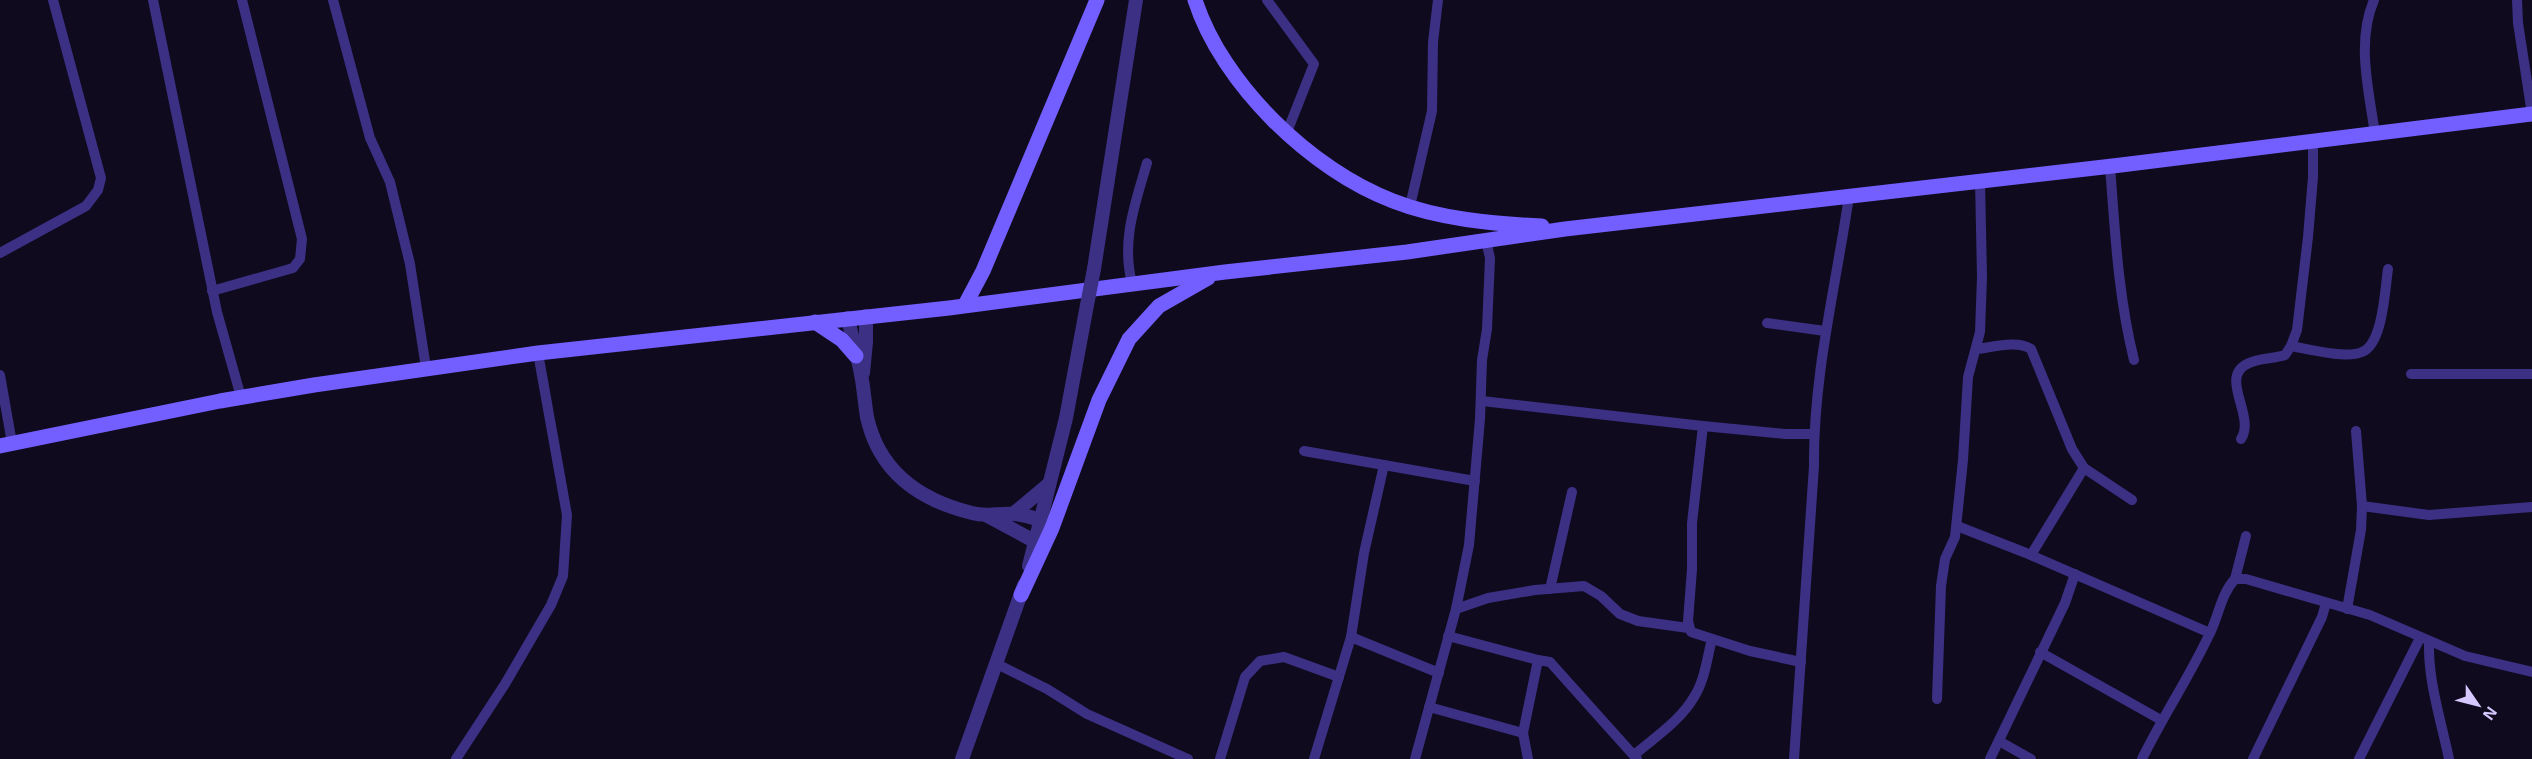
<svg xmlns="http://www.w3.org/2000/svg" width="2532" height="759" viewBox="0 0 2532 759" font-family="Arial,sans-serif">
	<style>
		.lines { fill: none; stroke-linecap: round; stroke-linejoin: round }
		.minor { stroke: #3b3083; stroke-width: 10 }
		.tertiary { stroke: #3b3083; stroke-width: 14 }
		.secondary { stroke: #735fff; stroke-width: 15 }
		.tertiary-bridge { stroke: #3b3083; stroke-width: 14 }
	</style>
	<rect width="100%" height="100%" fill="#100a1f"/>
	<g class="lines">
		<g class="minor">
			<path d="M153,0L217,312L241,397"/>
			<path d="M333,0L370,138L390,182L410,264L426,368"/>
			<path d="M1267,0L1314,64L1287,132"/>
			<path d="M2374,0C2356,42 2369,91 2375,134"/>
			<path d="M2517,0L2518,23L2532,114"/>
			<path d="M2110,166C2115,231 2118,296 2134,360"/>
			<path d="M1410,206L1432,111L1433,42L1438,0"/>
			<path d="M0,253L86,206L98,190L101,178L53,0"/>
			<path d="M1132,283C1121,241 1135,204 1147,163"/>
			<path d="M212,291L293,268L300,259L302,239L242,0"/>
			<path d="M1767,323L1825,331"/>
			<path d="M2291,346C2308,349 2346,359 2362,352C2383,344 2385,289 2388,269"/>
			<path d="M1977,349C1994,347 2017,340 2031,349L2072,449L2084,468L2132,500"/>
			<path d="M2411,374H2532"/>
			<path d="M0,375L12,443"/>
			<path d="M1482,401L1703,426"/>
			<path d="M2241,439C2256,416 2219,378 2247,364C2258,358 2273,359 2285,355L2291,346L2297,330L2308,237L2313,177V141"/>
			<path d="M1304,451L1475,481"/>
			<path d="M2362,506L2429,515L2532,507"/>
			<path d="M1957,526L2026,553L2210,633"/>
			<path d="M2031,555L2084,468"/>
			<path d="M2235,579L2246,536"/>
			<path d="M1550,589L1572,492"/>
			<path d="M1456,609L1488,598L1535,590L1584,586L1601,596L1620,614L1638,621L1688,628"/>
			<path d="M2347,609L2361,530L2362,506L2356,431"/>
			<path d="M1448,636L1538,660"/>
			<path d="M1351,637L1439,673"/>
			<path d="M2429,642C2428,682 2441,720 2449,759"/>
			<path d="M2040,652L2161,720"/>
			<path d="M1801,662L1750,651L1691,632L1688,621L1692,569V523L1703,426L1785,434H1814"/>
			<path d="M997,664L1047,689L1087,714L1188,759"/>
			<path d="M1937,699L1941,586L1945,559L1955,537L1963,460L1968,377L1980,332L1982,277L1980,180"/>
			<path d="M1429,707L1523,733"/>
			<path d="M1999,741L2031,759"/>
			<path d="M1634,755C1654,738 1681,720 1694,697C1705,680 1707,658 1712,639"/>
			<path d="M456,759L505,684L551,605L563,576L567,515L538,353"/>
			<path d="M1220,759L1245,677L1260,661L1284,657L1339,677"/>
			<path d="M1314,759L1351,637L1364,553L1384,465"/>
			<path d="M1415,759L1456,609L1469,545L1480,419L1482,360L1487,329L1490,258L1486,241"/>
			<path d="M1528,759L1523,733L1538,660L1550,662L1637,759"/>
			<path d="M1794,759L1814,466C1813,375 1836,286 1849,196"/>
			<path d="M1990,759L2065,603L2075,574"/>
			<path d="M2142,759C2163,716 2190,676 2210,633C2219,615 2221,594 2235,579H2246L2370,615L2465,656L2532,672"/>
			<path d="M2253,759L2322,617L2326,603"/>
			<path d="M2359,759L2420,638"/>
		</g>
		<g class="tertiary">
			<path d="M1094,269L1136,0"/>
			<path d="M848,318C852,339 859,360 862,380C864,392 865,405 867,417C879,472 919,500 972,513C986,517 999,513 1013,514C1022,514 1031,517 1040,520"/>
			<path d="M863,373L866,342V316"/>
			<path d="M1013,514L1049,484"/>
			<path d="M986,515L1036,542"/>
			<path d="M1029,566L1066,418L1087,305"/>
			<path d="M962,759L1024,585"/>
		</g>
		<g class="secondary">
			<path d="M1195,0C1222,84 1311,170 1393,201C1439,219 1493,224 1542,226"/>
			<path d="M965,305L983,271L1097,0"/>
			<path d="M815,322L842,340L856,356"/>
			<path d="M0,446L220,401L314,385L538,353L949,308L1225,272L1407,252L1565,229L2121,165L2532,114"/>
			<path d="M1021,595L1052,528L1099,400L1129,339L1159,306L1208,278"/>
		</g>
		<path class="tertiary-bridge" d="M1087,305L1094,269"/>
	</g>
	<g transform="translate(2478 705) rotate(125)" stroke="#100a1f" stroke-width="4.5" paint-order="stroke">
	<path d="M0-4.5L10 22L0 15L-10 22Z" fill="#d4c8ff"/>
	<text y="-9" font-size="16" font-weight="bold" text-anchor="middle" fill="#d4c8ff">N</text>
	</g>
</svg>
